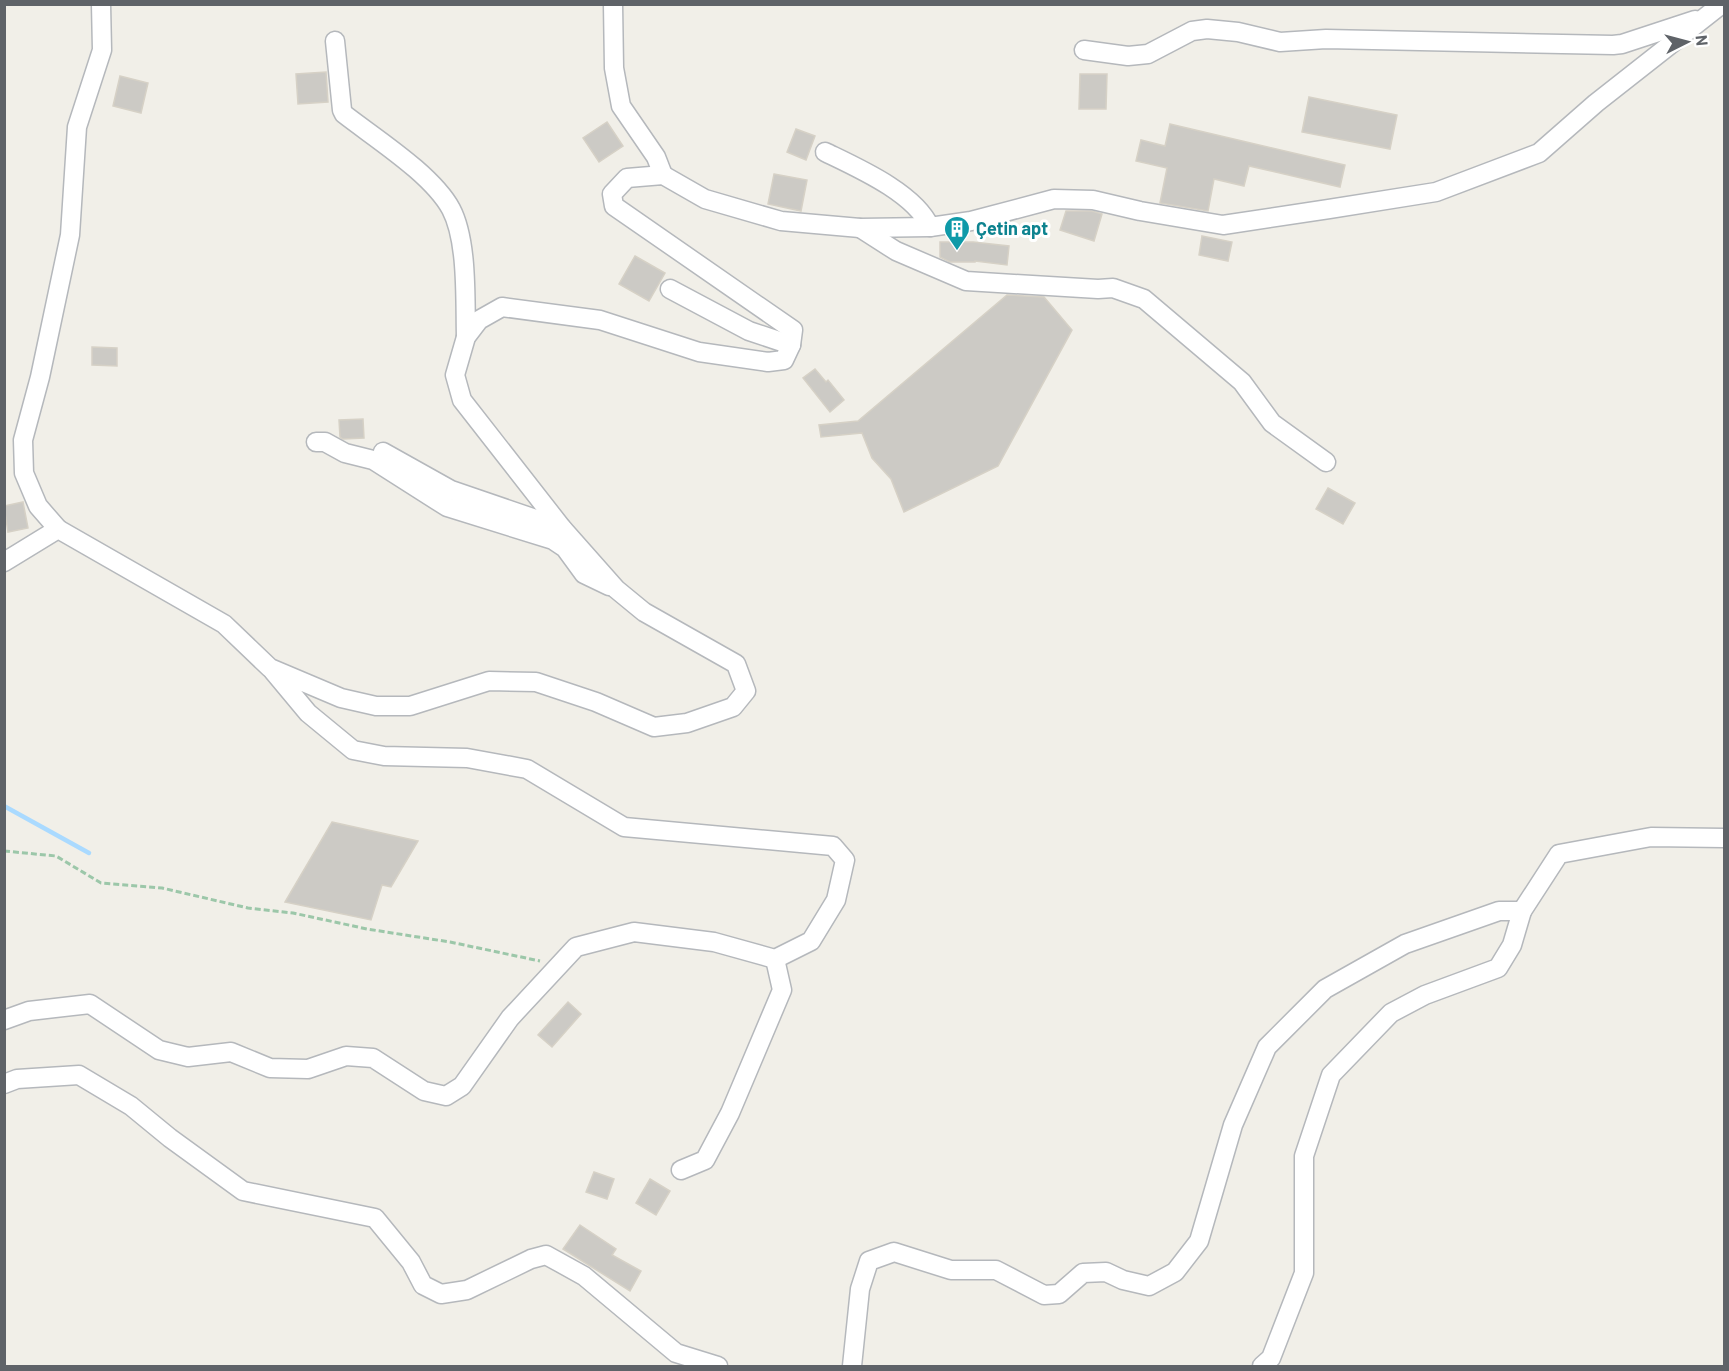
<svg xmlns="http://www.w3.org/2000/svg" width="1729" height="1371" viewBox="0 0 1729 1371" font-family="Barlow,sans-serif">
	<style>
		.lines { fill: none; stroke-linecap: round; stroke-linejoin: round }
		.stream { stroke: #aadaff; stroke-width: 4.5 }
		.building { fill: #cccac5; stroke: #d6d1c6; stroke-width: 1.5 }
		.minor-casing { stroke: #b5b8bc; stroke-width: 21 }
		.path { stroke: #9cc7a9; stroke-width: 3; stroke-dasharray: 6 3; stroke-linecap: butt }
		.minor { stroke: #fff; stroke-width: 18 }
		.labels { text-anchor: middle; stroke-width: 6; stroke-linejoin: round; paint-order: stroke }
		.culture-label { font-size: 18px; font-weight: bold; fill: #0d838f; stroke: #fff; text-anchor: start }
	</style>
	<rect width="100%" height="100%" fill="#f1efe8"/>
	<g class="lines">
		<path class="stream" d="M4,806L89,853"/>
	</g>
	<g class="building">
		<path d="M326,72L328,102L298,104L296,74Z"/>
		<path d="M1080,74H1107L1106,109H1079Z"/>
		<path d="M120,76L148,83L141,113L113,106Z"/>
		<path d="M1309,97L1397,115L1390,149L1302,132Z"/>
		<path d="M607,122L623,146L599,162L583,138Z"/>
		<path d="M1170,124L1345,165L1340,187L1249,166L1244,186L1214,179L1208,211L1160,203L1167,168L1136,161L1141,140L1165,146Z"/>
		<path d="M796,129L815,136L806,160L787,152Z"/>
		<path d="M774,174L807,180L801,211L768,204Z"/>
		<path d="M1066,211H1092L1102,214L1094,241L1060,230Z"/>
		<path d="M1202,236L1232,242L1228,261L1199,255Z"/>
		<path d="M940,242H973L1009,246L1007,265L975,261V262H950L940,257Z"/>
		<path d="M635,256L665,273L649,301L619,284Z"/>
		<path d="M1007,295L1044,297L1072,330L998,466L904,512L891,479L872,458L862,433L821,437L819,425L858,421Z"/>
		<path d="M92,347L117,348V366L92,365Z"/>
		<path d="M815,369L826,382L828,380L844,400L830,412L803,378Z"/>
		<path d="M363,419L364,438L343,439L340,437L339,420Z"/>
		<path d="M1328,488L1355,503L1343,524L1316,509Z"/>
		<path d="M23,502L28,528L8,532L4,506Z"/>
		<path d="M332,822L418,841L391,887L382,885L371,920L285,902Z"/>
		<path d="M568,1002L581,1014L552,1047L538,1035Z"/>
		<path d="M594,1172L614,1179L607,1199L586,1192Z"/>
		<path d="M650,1179L670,1191L656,1215L636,1203Z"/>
		<path d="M580,1225L616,1249L612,1255L641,1271L630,1291L563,1249Z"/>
	</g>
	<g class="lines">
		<defs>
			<g id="minor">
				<path d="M613,4L614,68L621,106L656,157L663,175"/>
				<path d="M335,41L342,110L344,114C376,139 432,174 451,209C468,241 465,301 466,337"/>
				<path d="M1084,50L1128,56L1148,54L1192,31L1207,29L1238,32L1280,42L1326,39L1613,45L1622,44L1695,20"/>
				<path d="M825,152C858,168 915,193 930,227"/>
				<path d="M860,228L896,251L966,281L1098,289L1113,288L1144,299L1242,382L1272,423L1326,462"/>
				<path d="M670,289L749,331L791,345"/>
				<path d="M316,442H325L345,453L373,460L447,507L553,540L565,548L584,574L609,586"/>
				<path d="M383,452L451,490L562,528"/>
				<path d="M58,529L38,506L24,473L23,440L40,377L70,235L77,127L102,50L101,4"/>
				<path d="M4,562L58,529L224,624L270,668L341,698L376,706H410L489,681L536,682L596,702L654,727L687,723L733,707L746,691L736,664L644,612L616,589L562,528L462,400L455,375L466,337L479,320L502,307L600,320L699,352L768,362L784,360L791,345L793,330L614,206L612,194L627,178L663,175L705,199L781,221L860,228L930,227L971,221L1054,199L1093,200L1140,211L1223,225L1329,209L1436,192L1539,153L1596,103L1722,4"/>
				<path d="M1522,911L1559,854L1651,837L1724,838"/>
				<path d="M4,1020L29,1011L90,1004L159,1050L188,1057L231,1052L270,1068L308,1069L346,1056L373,1058L424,1091L446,1096L462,1086L510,1018L576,947L634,932L714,942L775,959L811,941L836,900L845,860L833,846L624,827L527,769L467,758L384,756L353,750L308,713L273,671"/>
				<path d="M4,1084L17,1079L79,1075L131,1106L170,1138L243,1191L375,1218L411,1262L423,1285L441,1294L467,1290L531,1259L546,1255L584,1276L676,1353L718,1366"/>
				<path d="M681,1170L705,1160L730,1113L782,990L775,959"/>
				<path d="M852,1366L860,1289L869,1261L894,1252L951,1270H996L1044,1295L1059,1294L1083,1273L1106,1272L1123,1280L1149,1286L1175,1272L1199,1241L1233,1125L1267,1047L1325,989L1405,944L1499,911H1522L1512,945L1498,968L1425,995L1391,1013L1331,1075L1304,1156V1273L1271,1358L1262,1366"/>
			</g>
		</defs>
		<use href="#minor" class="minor-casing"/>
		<path class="path" d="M4,851L56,856L101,883L162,888L248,908L293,913L367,929L450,942L540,961"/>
		<use href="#minor" class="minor"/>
	</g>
	<defs>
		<symbol id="building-pin" viewBox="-11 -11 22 30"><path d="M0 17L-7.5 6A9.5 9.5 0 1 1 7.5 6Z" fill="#0f9aa8" stroke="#fff"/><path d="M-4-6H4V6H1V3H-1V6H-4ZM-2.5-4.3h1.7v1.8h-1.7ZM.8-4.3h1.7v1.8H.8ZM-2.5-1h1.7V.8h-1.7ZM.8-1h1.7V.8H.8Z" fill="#fff"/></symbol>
	</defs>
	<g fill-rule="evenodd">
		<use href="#building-pin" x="942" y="214" width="30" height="40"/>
	</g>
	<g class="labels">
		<g class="culture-label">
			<text x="976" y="235">Çetin apt</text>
		</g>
	</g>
	<rect width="1729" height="1371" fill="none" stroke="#5f6368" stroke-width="12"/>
	<g transform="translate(1687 42) rotate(84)" stroke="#ffffff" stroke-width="4.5" paint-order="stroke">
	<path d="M0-4.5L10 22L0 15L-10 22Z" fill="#5f6368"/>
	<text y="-9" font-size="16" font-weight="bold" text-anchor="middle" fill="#5f6368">N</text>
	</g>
</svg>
